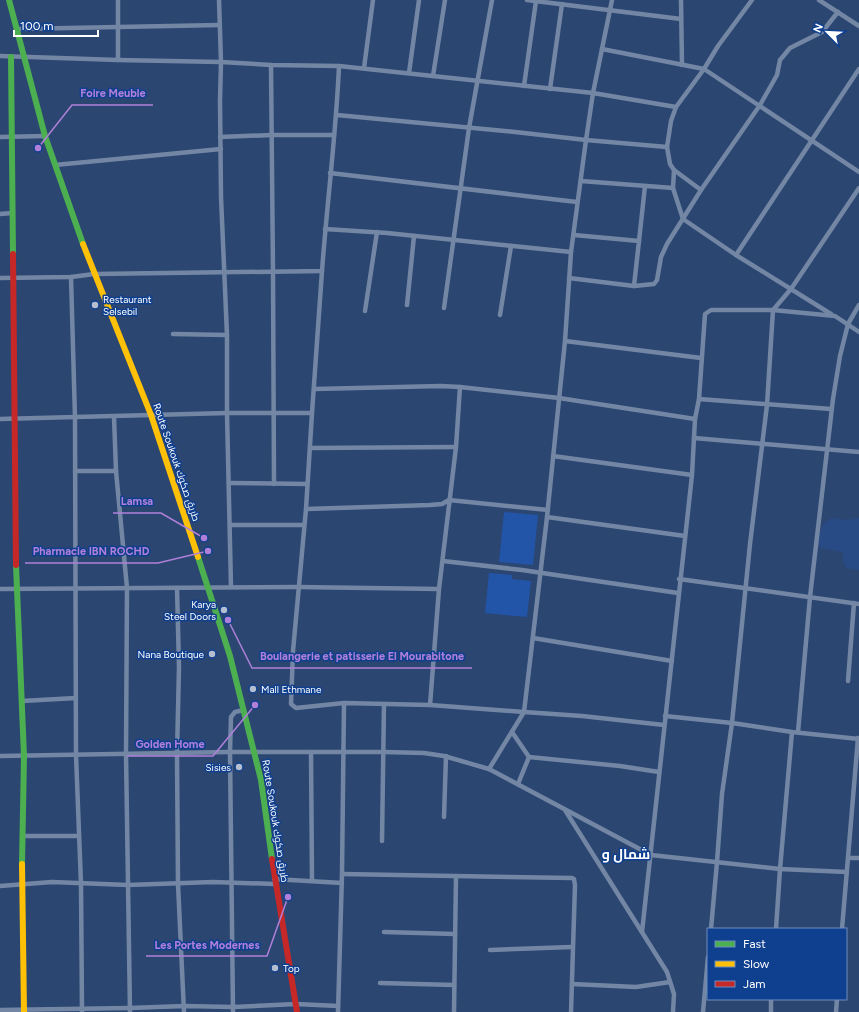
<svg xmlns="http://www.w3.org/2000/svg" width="859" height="1012" viewBox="0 0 859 1012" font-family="Figtree,Cairo,sans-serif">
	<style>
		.green { fill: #2255a7 }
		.water { fill: #284b85 }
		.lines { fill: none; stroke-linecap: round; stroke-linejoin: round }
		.street { stroke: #7387a5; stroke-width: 4.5 }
		.fast { stroke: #4caf50; stroke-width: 6 }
		.slow { stroke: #ffc107; stroke-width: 6 }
		.jam { stroke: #c62828; stroke-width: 6 }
		.poi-dot { fill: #b5bece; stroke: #0f3f8f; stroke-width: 1.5 }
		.labels { text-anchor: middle; stroke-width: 3; stroke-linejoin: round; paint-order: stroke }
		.poi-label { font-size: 10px; fill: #fff; stroke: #0f3f8f; text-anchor: start }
		.street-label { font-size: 10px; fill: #fff; stroke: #0f3f8f }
		.district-label { font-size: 14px; font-weight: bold; fill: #fff; stroke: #0f3f8f }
		.leader { fill: none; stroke: #b080d9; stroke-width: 1.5 }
		.callout-dot { fill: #b080d9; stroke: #0f3f8f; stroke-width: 1.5 }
		.callout-label { font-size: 11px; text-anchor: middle; font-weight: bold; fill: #b080d9; stroke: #0f3f8f; stroke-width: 3; stroke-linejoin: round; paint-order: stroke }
	</style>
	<rect width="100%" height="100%" fill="#2c4672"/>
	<g class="green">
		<path d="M504,512L538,515L533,565L499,562Z"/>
		<path d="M489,573L512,575V579L531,581L527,617L485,613Z"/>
	</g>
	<path class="water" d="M832,518L848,520L859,518V570L847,568C841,561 845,558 842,552L821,548L818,546C819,535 820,523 832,518Z"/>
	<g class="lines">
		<g class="street">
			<path d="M118,0V60"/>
			<path d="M219,0L221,62L220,101L221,197L227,335V413L231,587"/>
			<path d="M527,0L681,19"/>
			<path d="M681,0L682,65"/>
			<path d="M819,0L859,26"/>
			<path d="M17,29L220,25"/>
			<path d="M602,49L704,69L859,172"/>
			<path d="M0,56L118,60L221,62L271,65L339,66C336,135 327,203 322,271L94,274L71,277L0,278"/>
			<path d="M271,65L273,272L274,484"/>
			<path d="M339,66L593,93L676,107"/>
			<path d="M364,68L373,0"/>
			<path d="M409,73L419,0"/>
			<path d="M433,76L445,0"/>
			<path d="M524,86L536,1"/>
			<path d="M550,89L562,4"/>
			<path d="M337,115L515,132L586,140L593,93L612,0"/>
			<path d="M0,137L45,136"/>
			<path d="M220,137L272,135H334"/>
			<path d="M55,165L221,149"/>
			<path d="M674,170L673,188L683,219L736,255L831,314"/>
			<path d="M330,173L577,202"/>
			<path d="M581,181L673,188"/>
			<path d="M701,190L674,170L670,164L667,147L671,121L676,107L704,69L718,46L752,0"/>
			<path d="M0,214L12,213"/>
			<path d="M325,229L387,233L571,252"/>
			<path d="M574,235L639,241L634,286"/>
			<path d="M639,241L645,186"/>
			<path d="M736,255L859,69"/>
			<path d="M71,277L75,418L76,755L81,884L82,1012"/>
			<path d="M569,278L634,286L654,284L657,280L661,257L667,244L701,190L760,105L777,75L780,60L790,48L822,32L838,12"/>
			<path d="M407,305L414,236"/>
			<path d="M444,308L469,128L492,0"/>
			<path d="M365,311L377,232"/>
			<path d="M500,315L511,246"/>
			<path d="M173,334L227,335"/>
			<path d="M565,341L701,358"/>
			<path d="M460,387L559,398L695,419"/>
			<path d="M699,399L831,409"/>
			<path d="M312,413L306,509L293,651L291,704L296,708L344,703L430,705L439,589L456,447L460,387L441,386L315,389"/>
			<path d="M114,417L116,471L127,588L126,754L130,1012"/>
			<path d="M0,419L227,413H312L322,271"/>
			<path d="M694,438L859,452"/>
			<path d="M310,448L456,447"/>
			<path d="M553,456L692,475"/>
			<path d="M75,471H116"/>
			<path d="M229,483L307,484"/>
			<path d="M306,509L430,505L442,504L449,500L548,510"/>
			<path d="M547,517L685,536"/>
			<path d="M230,525H304"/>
			<path d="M443,561L522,570L678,593"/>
			<path d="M679,579L859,604"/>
			<path d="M177,588L179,667L177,754L178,884L184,1012"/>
			<path d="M0,589L298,587L439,589"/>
			<path d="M533,638L672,661"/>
			<path d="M848,681L854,603"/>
			<path d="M22,701L76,698"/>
			<path d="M430,705L524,712L547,517L565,341L571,252L586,140L667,147"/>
			<path d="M665,716L732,723L750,544L767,405L773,310L835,316L859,332"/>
			<path d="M512,732L529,757"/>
			<path d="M798,732L810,597L833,399L840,356L848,324L859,305"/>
			<path d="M311,752L312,881"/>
			<path d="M0,756L230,752H384L424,753L444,756L489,769L651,855L780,869L847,872"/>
			<path d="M489,769L524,712L582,716L664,725"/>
			<path d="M518,784L529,757L620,766L659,772"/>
			<path d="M565,810L667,972L674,994L673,1012"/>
			<path d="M444,817L446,756"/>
			<path d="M23,836H79"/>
			<path d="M382,841L384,704"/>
			<path d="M848,858H859"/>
			<path d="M342,874L572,878L574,879L575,885L571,1012"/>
			<path d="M274,879L342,883"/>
			<path d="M0,886L52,882L128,885L213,882L275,884"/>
			<path d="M711,929L717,862L722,794L732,723L792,732L859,739"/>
			<path d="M776,929L780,869L792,732"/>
			<path d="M842,929L858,738"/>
			<path d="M384,932L455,934"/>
			<path d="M642,932L692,475L695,419L699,399L705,314L711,310H773L791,289L859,188"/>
			<path d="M490,950L572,947"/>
			<path d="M380,983L454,985"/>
			<path d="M572,984L636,987L670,982"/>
			<path d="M0,1010L130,1008L184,1006L233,1007L296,1004L338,1006"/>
			<path d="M233,1012L230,752L231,717L235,712L244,710"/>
			<path d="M338,1012L342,874L344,703"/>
			<path d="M454,1012L456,876"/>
			<path d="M703,1012L708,957"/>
			<path d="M771,1012V999"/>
			<path d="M836,1012L837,999"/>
		</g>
		<g class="fast">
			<path d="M9,0L45,136L83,244"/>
			<path d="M11,57L13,254"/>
			<path d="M198,557L230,656L261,780L272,859"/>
			<path d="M16,565L24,756L22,864"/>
		</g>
		<g class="slow">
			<path d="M83,244L151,415L198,557"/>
			<path d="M22,864L24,1012"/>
		</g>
		<g class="jam">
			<path d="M13,254L16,565"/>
			<path d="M272,859L297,1012"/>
		</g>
	</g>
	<g class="poi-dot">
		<circle cx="95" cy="305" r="4"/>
		<circle cx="224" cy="610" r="4"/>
		<circle cx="212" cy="654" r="4"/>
		<circle cx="253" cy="689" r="4"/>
		<circle cx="239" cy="767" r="4"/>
		<circle cx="275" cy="968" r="4"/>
	</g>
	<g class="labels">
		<g class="poi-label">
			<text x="103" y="303">Restaurant<tspan x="103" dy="12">Selsebil</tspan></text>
			<text x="216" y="608" text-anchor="end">Karya<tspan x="216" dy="12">Steel Doors</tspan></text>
			<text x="204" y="658" text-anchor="end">Nana Boutique</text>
			<text x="261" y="693">Mall Ethmane</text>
			<text x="231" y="771" text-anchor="end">Sisies</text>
			<text x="283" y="972">Top</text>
		</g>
		<g class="street-label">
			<text transform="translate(177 462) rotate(71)" y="4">Route Soukouk طريق صكوك</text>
			<text transform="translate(276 821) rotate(81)" y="4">Route Soukouk طريق صكوك</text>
		</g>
		<g class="district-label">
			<text x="626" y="859">شمال و</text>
		</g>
	</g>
	<path class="leader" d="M38 148L72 105H153M204 538L161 513H113M208 551L158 563H25M228 620L252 668H472M255 705L213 756H127M288 897L267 956H146"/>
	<g class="callout-dot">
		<circle cx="38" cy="148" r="4"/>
		<circle cx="204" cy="538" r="4"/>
		<circle cx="208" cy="551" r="4"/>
		<circle cx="228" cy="620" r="4"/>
		<circle cx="255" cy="705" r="4"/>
		<circle cx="288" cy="897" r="4"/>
	</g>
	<g class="callout-label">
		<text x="113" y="97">Foire Meuble</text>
		<text x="137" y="505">Lamsa</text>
		<text x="91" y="555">Pharmacie IBN ROCHD</text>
		<text x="362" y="660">Boulangerie et patisserie El Mourabitone</text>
		<text x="170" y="748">Golden Home</text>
		<text x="207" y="949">Les Portes Modernes</text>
	</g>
	<rect x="707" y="928" width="140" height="72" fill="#0f3f8f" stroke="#6f8cbc"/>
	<rect x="715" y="941" width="20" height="6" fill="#4caf50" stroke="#6f8cbc"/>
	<text x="743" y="948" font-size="12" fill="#ffffff">Fast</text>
	<rect x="715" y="961" width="20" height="6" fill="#ffc107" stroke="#6f8cbc"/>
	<text x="743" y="968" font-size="12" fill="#ffffff">Slow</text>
	<rect x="715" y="981" width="20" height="6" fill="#c62828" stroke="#6f8cbc"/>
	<text x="743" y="988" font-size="12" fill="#ffffff">Jam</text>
	<g transform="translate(827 32) rotate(294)" stroke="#0f3f8f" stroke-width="3" paint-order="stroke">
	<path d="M0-3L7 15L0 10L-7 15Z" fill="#ffffff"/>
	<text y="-6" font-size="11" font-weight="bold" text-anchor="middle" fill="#ffffff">N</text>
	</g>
	<path d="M14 30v6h84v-6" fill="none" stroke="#ffffff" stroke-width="2"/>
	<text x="20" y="30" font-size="12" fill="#ffffff" stroke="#0f3f8f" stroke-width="3" paint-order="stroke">100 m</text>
</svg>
